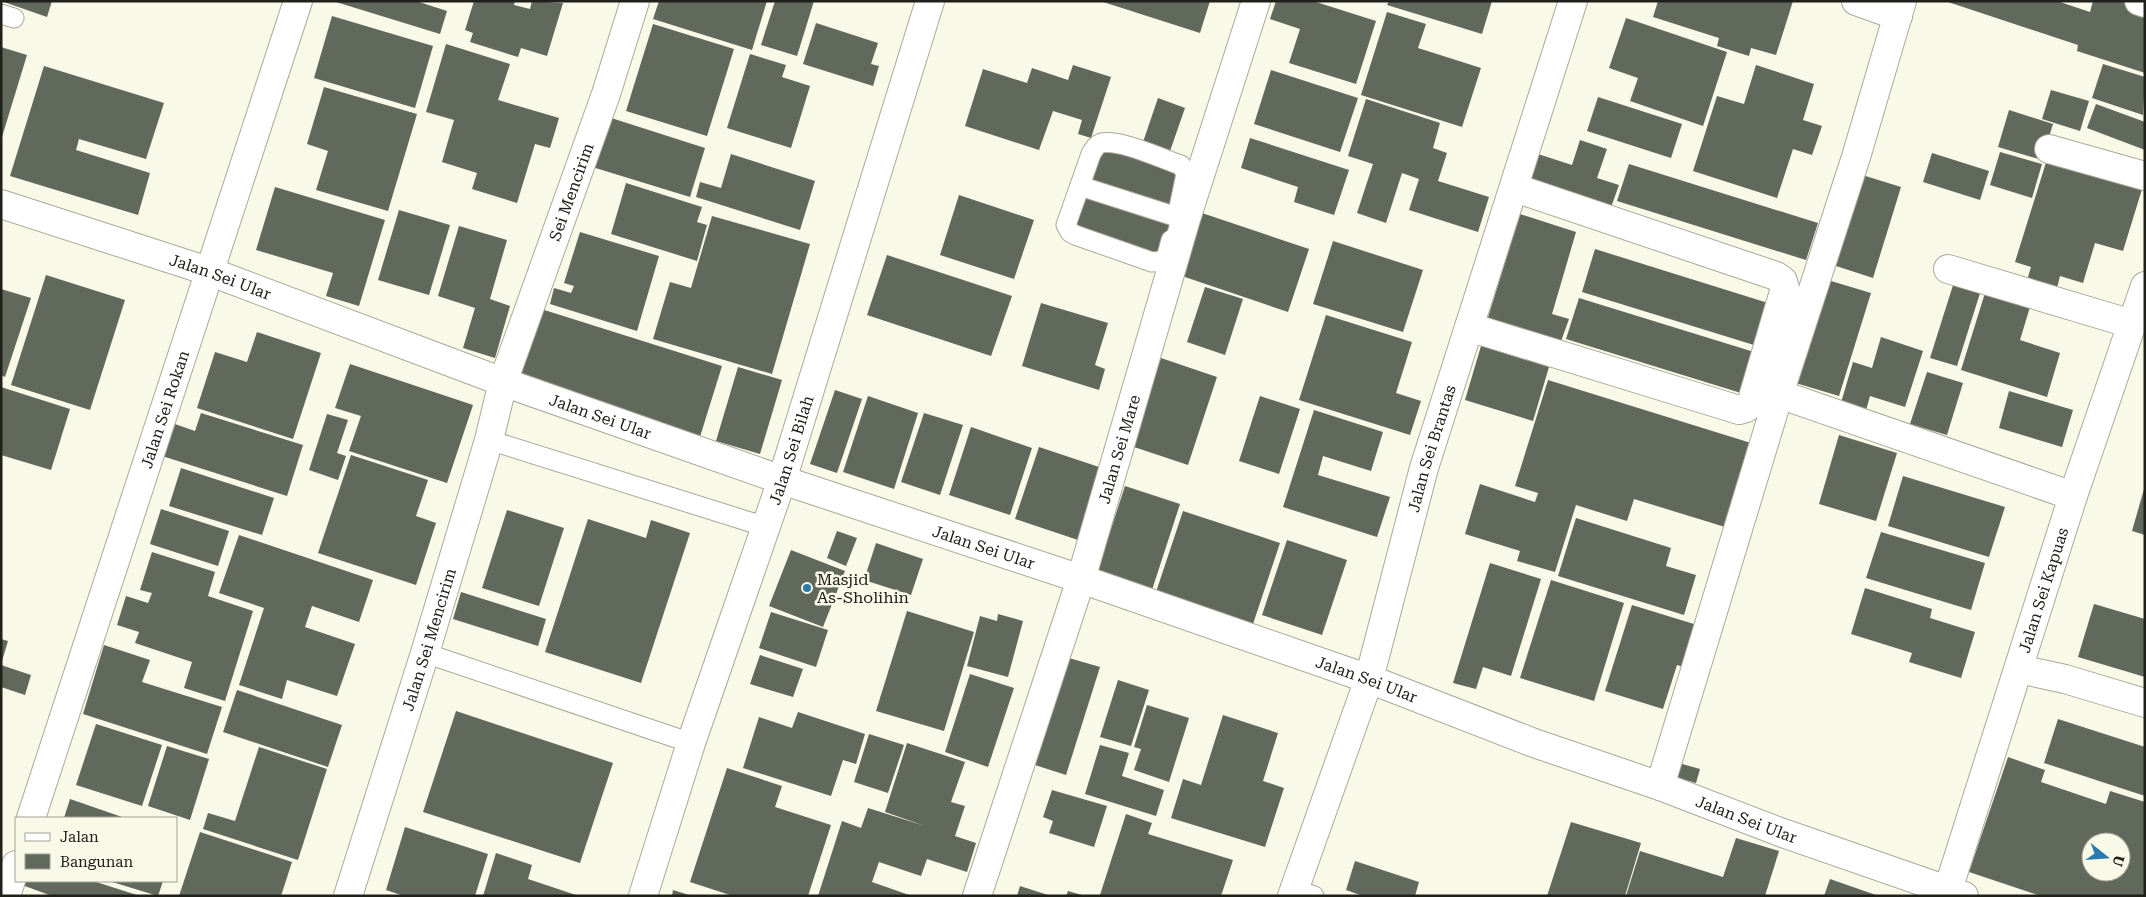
<svg xmlns="http://www.w3.org/2000/svg" width="2146" height="897" viewBox="0 0 2146 897" font-family="'Roboto Serif',serif">
	<style>
		.building { fill: #61685c; fill-rule: evenodd }
		.lines { fill: none; stroke-linecap: round; stroke-linejoin: round }
		.lane-casing { stroke: #aaa99a; stroke-width: 21 }
		.street-casing { stroke: #aaa99a; stroke-width: 30 }
		.lane { stroke: #fff; stroke-width: 19 }
		.street { stroke: #fff; stroke-width: 28 }
		.poi-dot { fill: #2a7aab; stroke: #f9f9e8; stroke-width: 2 }
		.labels { text-anchor: middle; stroke-width: 5; stroke-linejoin: round; paint-order: stroke }
		.street-label { font-size: 16px; fill: #21211b; stroke: #f9f9e8 }
		.poi-label { font-size: 16px; fill: #21211b; stroke: #f9f9e8; text-anchor: start }
	</style>
	<rect width="100%" height="100%" fill="#f9f9e8"/>
	<g class="building">
		<path d="M1,1H52L47,17Z"/>
		<path d="M416,1L447,11L440,34L336,2Z"/>
		<path d="M474,1H515L514,5L530,9L532,1L563,3L547,56L521,48L518,57L470,42L473,33L465,30Z"/>
		<path d="M659,1H767L752,50L653,19Z"/>
		<path d="M775,1H814L797,56L761,45Z"/>
		<path d="M1100,1H1210L1200,33Z"/>
		<path d="M1276,1H1313L1376,21L1356,84L1289,63L1300,29L1270,19Z"/>
		<path d="M1389,1H1492L1482,34L1387,5Z"/>
		<path d="M1658,1H1793L1776,55L1751,48L1749,56L1717,46L1719,38L1653,17Z"/>
		<path d="M2057,1L2090,12L2093,1H2122L2145,9V73L2077,51L2078,45L1948,2Z"/>
		<path d="M1387,12L1426,24L1418,48L1481,68L1462,127L1361,95Z"/>
		<path d="M332,16L433,46L415,108L314,78Z"/>
		<path d="M1626,18L1727,52L1703,126L1630,101L1638,78L1609,68Z"/>
		<path d="M816,23L878,43L871,64L879,66L873,86L803,64Z"/>
		<path d="M653,24L734,49L707,136L626,111Z"/>
		<path d="M446,44L510,64L498,100L559,118L550,148L535,144L517,203L472,189L477,173L442,162L454,120L426,112Z"/>
		<path d="M1,47L27,55L2,137H1Z"/>
		<path d="M750,54L786,65L782,77L810,86L791,148L727,128Z"/>
		<path d="M2103,64L2145,77L2143,115L2092,98Z"/>
		<path d="M1073,65L1111,77L1091,138L1078,134L1082,120L1053,111L1039,150L965,126L983,69L1027,83L1032,68L1068,80Z"/>
		<path d="M1756,65L1814,84L1803,120L1822,126L1812,155L1793,149L1777,198L1693,171L1717,96L1744,104Z"/>
		<path d="M44,66L164,103L146,159L79,139L76,150L150,173L138,215L10,176Z"/>
		<path d="M1271,70L1358,98L1340,152L1254,124Z"/>
		<path d="M324,87L417,114L388,211L316,190L328,151L307,144Z"/>
		<path d="M2051,90L2089,101L2080,131L2042,119Z"/>
		<path d="M1598,97L1682,124L1671,158L1587,131Z"/>
		<path d="M1158,98L1185,108L1169,154L1142,145Z"/>
		<path d="M1366,99L1440,123L1433,148L1447,153L1438,181L1489,197L1478,232L1409,210L1419,179L1402,173L1386,223L1357,213L1373,164L1348,156Z"/>
		<path d="M2096,104L2145,122V150L2087,128Z"/>
		<path d="M2009,110L2053,124L2042,160L1998,147Z"/>
		<path d="M605,116L705,148L690,197L589,166Z"/>
		<path d="M1250,138L1349,170L1334,215L1294,202L1298,187L1241,168Z"/>
		<path d="M1580,140L1607,149L1597,178L1619,185L1609,213L1527,185L1538,154L1572,165Z"/>
		<path d="M1102,147L1184,173L1171,211L1090,185Z"/>
		<path d="M2000,152L2042,164L2032,198L1990,185Z"/>
		<path d="M1932,153L1989,171L1980,200L1923,182Z"/>
		<path d="M731,154L815,181L800,230L696,197L700,182L721,188Z"/>
		<path d="M2048,156L2143,186L2123,251L2095,243L2083,283L2060,276L2055,296L2025,287L2031,267L2015,262Z"/>
		<path d="M1629,164L1818,223L1806,260L1617,201Z"/>
		<path d="M1859,174L1901,187L1873,278L1830,264Z"/>
		<path d="M626,183L702,207L697,222L707,225L697,261L611,234Z"/>
		<path d="M275,187L385,220L359,306L326,296L333,273L256,250Z"/>
		<path d="M1086,193L1171,220L1159,259L1074,232Z"/>
		<path d="M959,195L1034,220L1014,279L940,255Z"/>
		<path d="M399,210L450,225L429,295L378,280Z"/>
		<path d="M1202,213L1309,249L1288,312L1182,276Z"/>
		<path d="M1520,214L1576,232L1552,314L1569,319L1559,347L1486,324Z"/>
		<path d="M712,216L810,244L772,374L653,339L670,282L691,288Z"/>
		<path d="M459,226L507,240L490,299L510,306L495,358L463,348L475,308L438,296Z"/>
		<path d="M580,232L659,256L637,331L550,304L554,288L571,293L574,286L564,283Z"/>
		<path d="M1333,241L1423,270L1403,332L1313,304Z"/>
		<path d="M1595,249L1768,303L1754,345L1582,292Z"/>
		<path d="M887,255L1012,296L991,356L867,315Z"/>
		<path d="M46,275L125,300L90,410L11,385Z"/>
		<path d="M1821,278L1871,293L1839,396L1789,381Z"/>
		<path d="M1954,282L1981,290L1957,366L1930,358Z"/>
		<path d="M1205,287L1243,299L1225,355L1187,342Z"/>
		<path d="M1,289L31,298L5,377L1,375Z"/>
		<path d="M1985,293L2030,307L2020,340L2060,353L2047,397L1961,370Z"/>
		<path d="M1579,298L1754,352L1741,393L1566,339Z"/>
		<path d="M1041,303L1108,323L1095,365L1105,369L1099,390L1022,366Z"/>
		<path d="M538,308L722,366L699,440L515,381Z"/>
		<path d="M1326,315L1412,342L1396,393L1421,401L1410,435L1299,400Z"/>
		<path d="M257,332L321,353L293,439L197,408L215,352L247,362Z"/>
		<path d="M1881,337L1923,351L1905,407L1870,396L1865,414L1840,406L1853,362L1872,368Z"/>
		<path d="M1481,346L1549,367L1533,421L1465,400Z"/>
		<path d="M1161,358L1217,377L1188,465L1131,446Z"/>
		<path d="M350,364L473,405L447,483L349,451L361,416L335,408Z"/>
		<path d="M738,367L782,380L760,454L716,441Z"/>
		<path d="M1927,372L1963,383L1947,435L1910,424Z"/>
		<path d="M1548,380L1751,443L1725,527L1634,499L1627,521L1576,505L1555,572L1517,561L1520,551L1465,534L1480,484L1535,502L1538,493L1515,486Z"/>
		<path d="M1,387L70,409L51,470L1,455Z"/>
		<path d="M835,390L862,399L837,473L810,464Z"/>
		<path d="M2009,391L2073,410L2062,447L1999,428Z"/>
		<path d="M868,396L918,413L894,489L843,472Z"/>
		<path d="M1260,396L1300,409L1279,474L1239,461Z"/>
		<path d="M1314,410L1383,432L1371,471L1323,456L1318,475L1390,497L1377,537L1283,507Z"/>
		<path d="M201,413L303,445L287,496L159,455L169,422L195,431Z"/>
		<path d="M924,413L963,425L940,495L901,482Z"/>
		<path d="M327,414L348,420L337,453L346,456L338,480L309,470Z"/>
		<path d="M971,427L1032,448L1010,515L949,495Z"/>
		<path d="M1839,435L1897,453L1876,521L1819,504Z"/>
		<path d="M1039,447L1108,470L1084,542L1015,519Z"/>
		<path d="M351,455L428,480L416,516L436,523L416,585L318,553Z"/>
		<path d="M181,468L274,498L262,535L169,506Z"/>
		<path d="M1903,476L2005,507L1989,557L1888,526Z"/>
		<path d="M1125,486L1180,504L1152,590L1097,572Z"/>
		<path d="M2144,489H2145V535L2132,531Z"/>
		<path d="M161,509L229,531L218,566L150,544Z"/>
		<path d="M507,510L564,528L539,606L482,588Z"/>
		<path d="M1183,511L1280,543L1253,624L1156,592Z"/>
		<path d="M1576,518L1671,548L1666,566L1696,575L1684,615L1558,576Z"/>
		<path d="M588,519L646,538L651,520L690,533L641,683L545,652Z"/>
		<path d="M837,531L857,538L846,566L827,558Z"/>
		<path d="M1881,532L1985,563L1971,610L1866,578Z"/>
		<path d="M239,535L373,580L359,622L312,606L305,627L355,644L337,696L287,680L282,699L239,685L264,608L219,593Z"/>
		<path d="M1287,540L1347,560L1322,635L1262,615Z"/>
		<path d="M876,543L923,559L911,595L864,580Z"/>
		<path d="M791,550L845,571L823,627L769,606Z"/>
		<path d="M152,552L215,572L208,596L253,611L225,701L184,688L192,662L135,643L139,632L117,625L126,596L148,603L152,593L140,590Z"/>
		<path d="M1490,563L1541,579L1511,676L1483,667L1476,689L1453,683Z"/>
		<path d="M1551,580L1624,603L1594,701L1520,678Z"/>
		<path d="M1865,588L1932,609L1930,618L1975,632L1961,678L1909,662L1912,653L1851,634Z"/>
		<path d="M461,592L546,619L538,646L453,619Z"/>
		<path d="M2094,604L2145,619V677L2078,657Z"/>
		<path d="M1632,605L1707,628L1694,670L1677,665L1663,709L1605,691Z"/>
		<path d="M907,611L974,632L944,731L876,711Z"/>
		<path d="M771,612L828,630L816,667L759,648Z"/>
		<path d="M998,614L1023,621L1008,677L967,666L980,616L997,621Z"/>
		<path d="M1,639L8,641L2,661H1Z"/>
		<path d="M104,645L150,660L142,682L222,707L207,754L83,714Z"/>
		<path d="M760,655L803,669L793,697L750,684Z"/>
		<path d="M1069,658L1100,667L1066,775L1035,765Z"/>
		<path d="M1,665L31,675L25,695L1,687Z"/>
		<path d="M970,674L1014,688L988,767L945,752Z"/>
		<path d="M1118,680L1149,690L1131,746L1100,737Z"/>
		<path d="M237,690L342,725L328,767L223,732Z"/>
		<path d="M1147,705L1189,718L1169,782L1134,770L1141,749L1134,747Z"/>
		<path d="M456,711L613,763L580,863L423,812Z"/>
		<path d="M798,712L865,734L856,764L843,760L831,796L743,768L759,717L792,728Z"/>
		<path d="M1223,715L1278,733L1263,781L1284,788L1265,847L1171,818L1183,779L1201,785Z"/>
		<path d="M2058,719L2145,747V796L2044,763Z"/>
		<path d="M96,724L162,745L142,806L76,785Z"/>
		<path d="M869,734L904,745L888,793L854,782Z"/>
		<path d="M907,743L965,762L951,802L965,806L955,836L976,843L967,872L927,859L921,876L879,862L872,882L912,896H818L842,821L861,828L868,808L925,826L885,812Z"/>
		<path d="M1100,745L1129,753L1122,776L1164,790L1156,816L1085,794Z"/>
		<path d="M167,746L209,759L190,820L148,806Z"/>
		<path d="M259,747L327,769L298,860L203,829L208,813L235,821Z"/>
		<path d="M2008,757L2045,770L2041,782L2106,804L2110,791L2145,802V896H2041L1969,872ZM2091,842H2121V872H2091Z"/>
		<path d="M1675,762L1700,769L1696,783L1671,776Z"/>
		<path d="M727,768L782,786L775,807L831,825L808,896H733L690,882Z"/>
		<path d="M1052,790L1107,806L1094,847L1049,833L1053,821L1043,817Z"/>
		<path d="M70,799L125,818H64Z"/>
		<path d="M1126,814L1152,823L1148,834L1233,860L1221,896L1100,895Z"/>
		<path d="M1571,822L1641,843L1625,896H1547Z"/>
		<path d="M405,827L488,854L475,896H404L386,890Z"/>
		<path d="M200,832L292,862L281,896H179Z"/>
		<path d="M1736,838L1779,851L1765,896H1626L1640,851L1723,877Z"/>
		<path d="M496,853L532,865L528,879L579,896H483Z"/>
		<path d="M1355,861L1419,882L1415,896H1363L1346,890Z"/>
		<path d="M1830,879L1876,895V896H1824Z"/>
		<path d="M24,881H93L137,895L52,896L22,885Z"/>
		<path d="M109,881H163L158,896Z"/>
		<path d="M1020,886L1048,895V896H1017Z"/>
		<path d="M673,890L689,895V896H672Z"/>
		<path d="M1068,891L1082,895V896H1066Z"/>
	</g>
	<g class="lines">
		<defs>
			<g id="lane">
				<path d="M1,14L14,18"/>
				<path d="M1080,186L1177,217L1186,174L1181,165C1162,159 1121,139 1101,143C1096,145 1094,149 1091,154L1066,225L1070,232L1075,235L1152,262L1162,261L1167,255L1171,240"/>
				<path d="M489,440L766,527"/>
				<path d="M425,653L691,743"/>
				<path d="M1294,889L1314,896"/>
			</g>
			<g id="street">
				<path d="M1856,1L1898,16"/>
				<path d="M1902,1L1856,157L1779,394L2073,496"/>
				<path d="M2139,1L2145,3"/>
				<path d="M2049,149L2145,176"/>
				<path id="s1" d="M1,204L211,272L503,382L782,480L1081,579L1369,679L1534,743L1660,786L1780,832L1964,896"/>
				<path d="M1948,269L2132,324"/>
				<path d="M1469,327L1739,410L1746,408L1751,404L1785,288L1783,281L1776,276L1515,188"/>
				<path d="M2019,669L2065,679L2145,703"/>
				<path d="M1660,786L1779,394"/>
				<path id="s2" d="M31,818L298,1"/>
				<path d="M6,896L16,865"/>
				<path id="s3" d="M348,896L425,653L489,440L503,382L606,94L635,1"/>
				<path id="s4" d="M643,896L691,743L782,480L930,1"/>
				<path id="s5" d="M977,896L1081,579L1186,219L1256,1"/>
				<path id="s6" d="M1292,896L1369,679L1424,468L1573,1"/>
				<path id="s7" d="M1946,896L2073,496L2145,286"/>
			</g>
		</defs>
		<use href="#lane" class="lane-casing"/>
		<use href="#street" class="street-casing"/>
		<use href="#lane" class="lane"/>
		<use href="#street" class="street"/>
	</g>
	<circle class="poi-dot" cx="807" cy="588" r="5"/>
	<g class="labels">
		<g class="street-label">
			<text dy="6" stroke="none"><textPath href="#s3" startOffset="739">Sei Mencirim</textPath></text>
			<text dy="6" stroke="none"><textPath href="#s1" startOffset="231">Jalan Sei Ular</textPath></text>
			<text dy="6" stroke="none"><textPath href="#s2" startOffset="430">Jalan Sei Rokan</textPath></text>
			<text dy="6" stroke="none"><textPath href="#s1" startOffset="636">Jalan Sei Ular</textPath></text>
			<text dy="6" stroke="none"><textPath href="#s5" startOffset="469">Jalan Sei Mare</textPath></text>
			<text dy="6" stroke="none"><textPath href="#s6" startOffset="469">Jalan Sei Brantas</textPath></text>
			<text dy="6" stroke="none"><textPath href="#s4" startOffset="470">Jalan Sei Bilah</textPath></text>
			<text dy="6" stroke="none"><textPath href="#s1" startOffset="1041">Jalan Sei Ular</textPath></text>
			<text dy="6" stroke="none"><textPath href="#s7" startOffset="321">Jalan Sei Kapuas</textPath></text>
			<text dy="6" stroke="none"><textPath href="#s3" startOffset="269">Jalan Sei Mencirim</textPath></text>
			<text dy="6" stroke="none"><textPath href="#s1" startOffset="1446">Jalan Sei Ular</textPath></text>
			<text dy="6" stroke="none"><textPath href="#s1" startOffset="1851">Jalan Sei Ular</textPath></text>
		</g>
		<g class="poi-label">
			<text x="817" y="585">Masjid<tspan x="817" dy="18">As-Sholihin</tspan></text>
		</g>
	</g>
	<rect width="2146" height="897" fill="none" stroke="#21211b" stroke-width="5"/>
	<rect x="15" y="817" width="162" height="65" fill="#f9f9e8" stroke="#a3a396"/>
	<rect x="25" y="833" width="25" height="8" fill="#ffffff" stroke="#a3a396"/>
	<text x="60" y="842" font-size="15" fill="#21211b">Jalan</text>
	<rect x="25" y="854" width="25" height="15" fill="#61685c" stroke="#a3a396"/>
	<text x="60" y="867" font-size="15" fill="#21211b">Bangunan</text>
	<g transform="translate(2106 857) rotate(107)"><circle r="24" fill="#f9f9e8" stroke="#a3a396"/>
	<path d="M0-4L9 19L0 12L-9 19Z" fill="#2a7aab"/>
	<text y="-8" font-size="14" font-weight="bold" text-anchor="middle" fill="#21211b">U</text>
	</g>
</svg>
